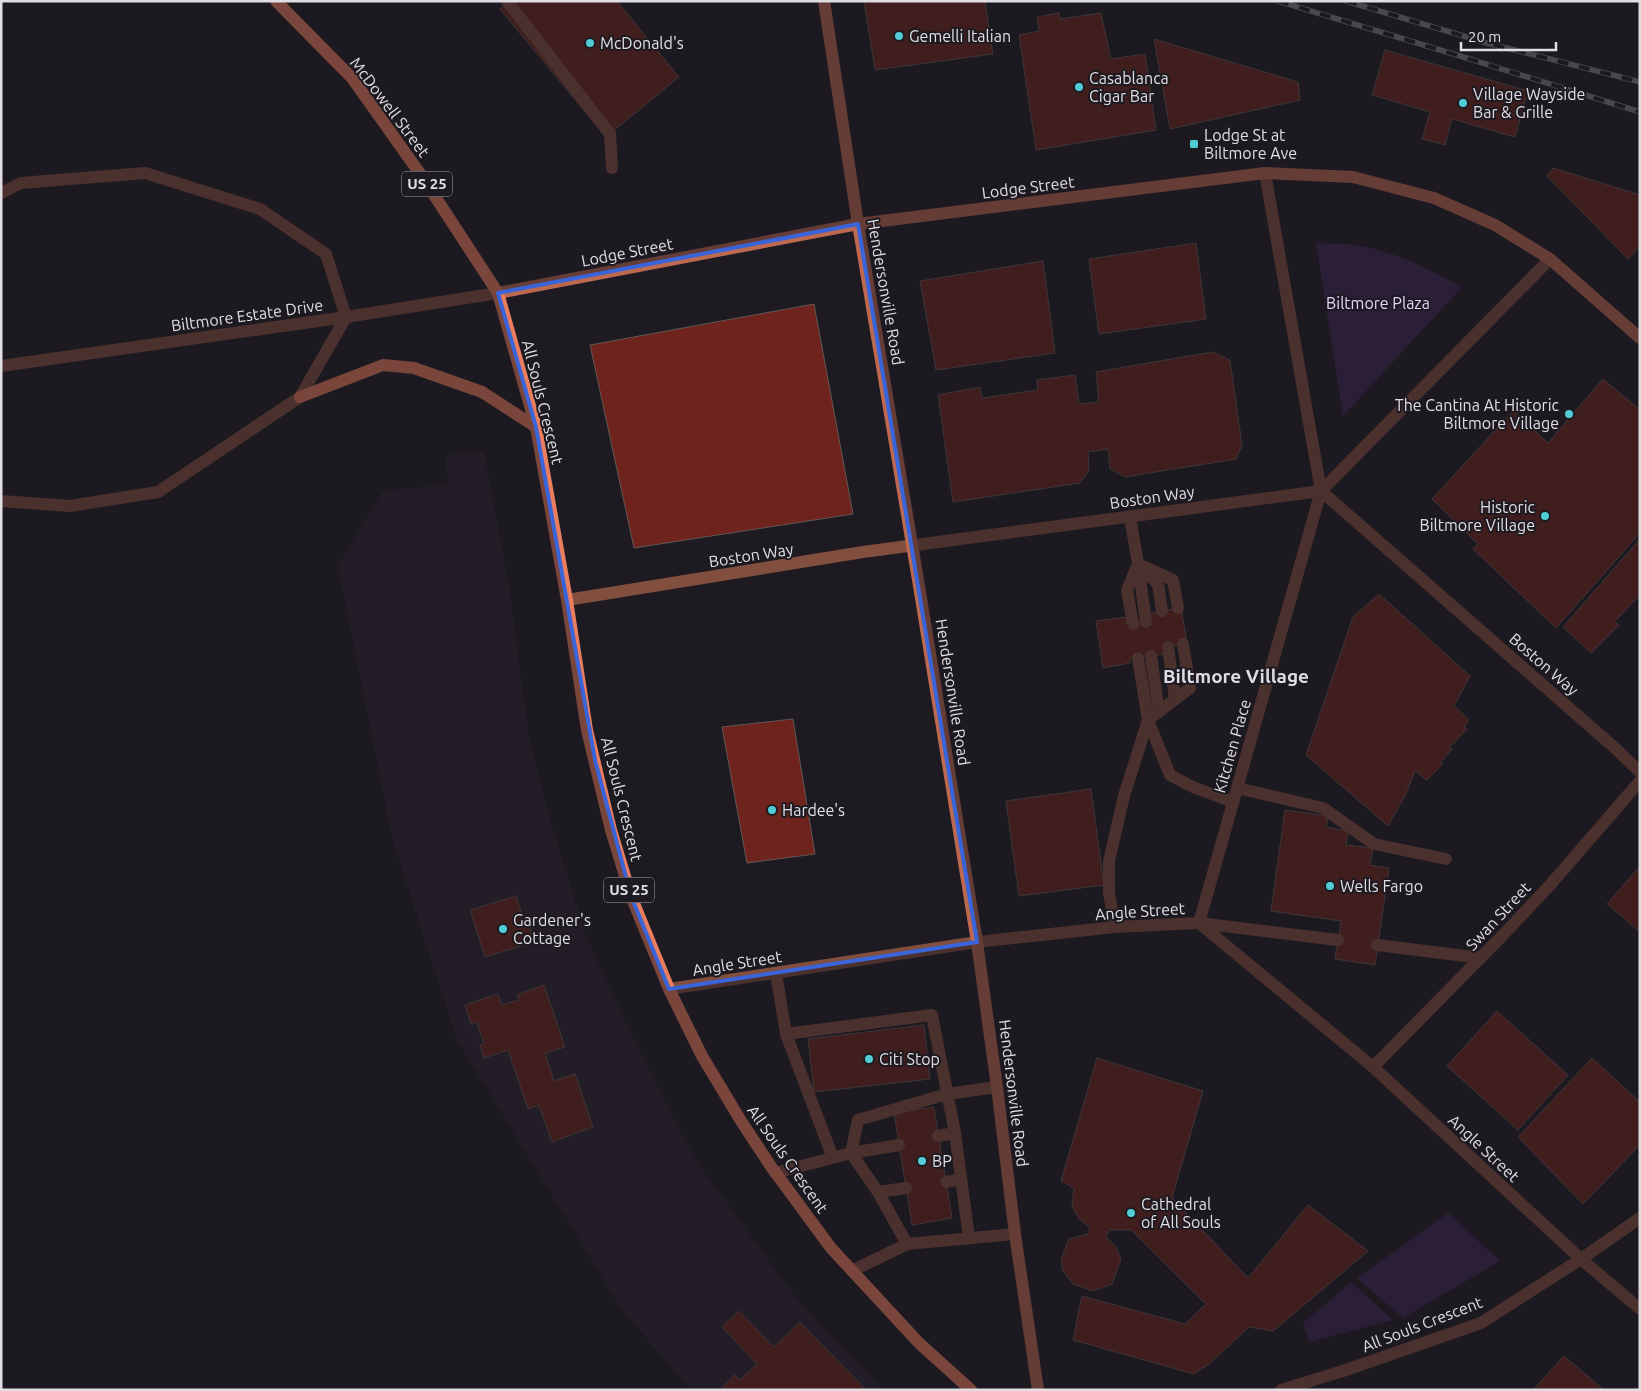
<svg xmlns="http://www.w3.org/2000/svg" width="1641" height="1391" viewBox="0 0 1641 1391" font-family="Ubuntu,sans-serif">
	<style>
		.built { fill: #28232f }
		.green { fill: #3b2751 }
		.building { fill: #6e241c; stroke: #625856 }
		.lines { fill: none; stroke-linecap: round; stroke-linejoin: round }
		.lane { stroke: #824e3e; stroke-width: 12 }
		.street { stroke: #824e3e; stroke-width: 12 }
		.secondary { stroke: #bc6950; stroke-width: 12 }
		.primary { stroke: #ea7d5d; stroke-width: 12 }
		.rail-casing { stroke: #7f7d83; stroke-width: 5.5 }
		.rail { stroke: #1d1a21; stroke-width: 4; stroke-dasharray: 11; stroke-linecap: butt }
		.marked { fill: none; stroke: #3a64da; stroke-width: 4; stroke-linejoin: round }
		.poi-dot { fill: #52ccd5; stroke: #1d1a21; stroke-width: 2 }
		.labels { text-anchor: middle; stroke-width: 4; stroke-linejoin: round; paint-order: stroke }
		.shield { fill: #1d1a21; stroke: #a6a3a9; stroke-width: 1 }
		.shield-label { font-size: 15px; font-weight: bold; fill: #e0dee3 }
		.poi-label { font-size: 16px; fill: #e0dee3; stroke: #1d1a21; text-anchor: start }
		.street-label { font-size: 16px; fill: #e0dee3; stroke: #1d1a21 }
		.park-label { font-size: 16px; fill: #e5d5fb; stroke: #1d1a21 }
		.quarter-label { font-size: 19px; font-weight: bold; fill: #dfdbe5; stroke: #1d1a21 }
	</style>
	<rect width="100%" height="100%" fill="#1d1a21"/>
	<path class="built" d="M484,451L509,587L529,737L551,822L585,933L628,1027L678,1127L701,1167L794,1295L818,1322L884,1390H691L623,1311L457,1040L392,838L338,566L383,491L448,484L446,455Z"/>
	<g class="green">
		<path d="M1316,243C1329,244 1342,243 1355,245C1393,250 1429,269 1462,287L1343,416Z"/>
		<path d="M1448,1213L1500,1261L1403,1318L1357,1278Z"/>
		<path d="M1351,1282L1393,1320L1309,1342L1303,1323Z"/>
	</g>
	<g class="building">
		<path d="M509,1H617L679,77L606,137L500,9Z"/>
		<path d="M864,1H985L993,54L875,70Z"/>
		<path d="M1059,13L1060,19L1101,13L1111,59L1145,54L1156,130L1036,150L1019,35L1039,31L1037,17Z"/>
		<path d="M1154,39L1298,82L1300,100L1170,129Z"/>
		<path d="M1385,50L1528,91L1515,137L1452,119L1445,145L1422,139L1430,112L1372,95Z"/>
		<path d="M1553,168L1640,195V246L1628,259L1547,176Z"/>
		<path d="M1196,243L1206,319L1099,334L1089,259Z"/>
		<path d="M1043,261L1055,353L936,370L920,281Z"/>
		<path d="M814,304L853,514L634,548L590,345Z"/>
		<path d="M1212,352L1230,360L1242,445L1236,459L1125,477L1110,469L1108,449L1088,452L1089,471L1080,483L953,502L938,395L980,387L982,398L1038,390L1037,380L1075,375L1079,404L1099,402L1096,372Z"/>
		<path d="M1603,379L1640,410V533L1556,628L1473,549L1478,544L1432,499L1513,411L1548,443Z"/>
		<path d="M1640,539V595L1615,621L1619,625L1591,653L1563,627Z"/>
		<path d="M1379,594L1470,676L1454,706L1469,720L1464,727L1467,729L1449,748L1452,749L1441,762L1443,764L1427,780L1415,771L1406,794L1388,826L1306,755L1353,617Z"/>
		<path d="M1181,608L1187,643L1168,647L1164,654L1130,659V663L1103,668L1096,621L1126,617L1127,624L1146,622L1148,613Z"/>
		<path d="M793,719L815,854L747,863L722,727Z"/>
		<path d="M1091,789L1104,885L1019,896L1006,801Z"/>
		<path d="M1285,810L1328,816L1326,827L1348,831L1346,845L1373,848L1370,865L1389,868L1375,965L1335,959L1341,921L1271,911Z"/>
		<path d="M1640,866V928L1638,930L1607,904Z"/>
		<path d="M516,896L523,917L526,916L534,942L485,957L470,910Z"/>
		<path d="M544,985L565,1047L545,1053L554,1081L575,1074L593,1127L552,1142L539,1105L528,1109L508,1050L484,1058L480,1045L484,1044L477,1022L471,1024L465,1005L498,994L502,1005L519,1000L517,995Z"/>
		<path d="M1497,1011L1568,1075L1518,1130L1447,1066Z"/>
		<path d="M924,1025L930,1079L814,1092L808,1039Z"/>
		<path d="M1097,1058L1203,1091L1172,1198L1248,1278L1308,1205L1368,1251L1273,1331L1249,1327L1209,1364L1194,1374L1073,1340L1082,1296L1185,1324L1206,1304L1131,1230H1109L1106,1237L1116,1247L1121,1259L1112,1284L1093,1291L1073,1284L1063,1271L1061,1259L1069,1239L1088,1234L1090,1227L1079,1219L1072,1206L1074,1188L1061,1181Z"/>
		<path d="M1592,1058L1640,1102V1145L1583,1204L1518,1137Z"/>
		<path d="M934,1107L952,1218L912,1225L894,1113Z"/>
		<path d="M739,1311L774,1347L800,1322L866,1390H720L735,1375L740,1380L757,1364L722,1327Z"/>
		<path d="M1564,1356L1604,1390H1533Z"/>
	</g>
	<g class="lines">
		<g class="lane">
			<path d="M507,1L610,134L612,168"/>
			<path d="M1130,517L1138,564L1127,590L1133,624"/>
			<path d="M1138,564L1173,580L1178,608"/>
			<path d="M1138,564L1146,622"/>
			<path d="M1145,571L1158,584L1162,611"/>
			<path d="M1183,644L1190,688L1148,720L1170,775L1193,787L1233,802"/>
			<path d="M1168,647L1175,699"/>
			<path d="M1151,656L1159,712"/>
			<path d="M1237,788L1323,808L1374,844L1446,859"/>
			<path d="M1199,923L1338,940"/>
			<path d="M1115,927L1109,893V861L1124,796L1148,720L1138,658"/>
			<path d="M1377,945L1481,958"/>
			<path d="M776,973L786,1034L833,1158"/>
			<path d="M786,1034L932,1015L955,1133L969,1238"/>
			<path d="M938,1136L955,1133"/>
			<path d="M899,1145L851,1153L878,1192L907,1244L1015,1234"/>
			<path d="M775,1173L851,1153L858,1120L947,1094L997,1087"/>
			<path d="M946,1182L961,1179"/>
			<path d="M878,1192L906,1188"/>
			<path d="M852,1271L907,1244"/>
		</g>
		<g class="street">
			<path d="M1,193L21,183L145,173L260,209L326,254L346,317L300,397L158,492L70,506L1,501"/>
			<path d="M1,366L346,317L498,293"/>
			<path d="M1321,491L1550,259"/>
			<path d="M567,600L863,552L1321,491L1616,749L1640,772"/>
			<path d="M1199,923L1321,491L1265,173"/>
			<path d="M669,989L977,942L1115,927L1199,923L1373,1067L1581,1259L1640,1309"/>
			<path d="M1373,1067L1502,936L1551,884L1640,781"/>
			<path d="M1281,1390L1343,1371L1481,1323L1581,1259L1640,1218"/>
		</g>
		<g class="secondary">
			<path d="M824,1L858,224L919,586L977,942L997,1087L1015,1234L1038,1390"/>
			<path d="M498,293L858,224L1265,173L1353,177L1434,198L1495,225L1550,259L1640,338"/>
		</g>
		<g class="primary">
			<path d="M276,1L352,78L421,175L498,293L536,427L567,600L587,730L611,830L631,896L669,989L702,1056L741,1121L772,1168L831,1248L919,1343L971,1390"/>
			<path d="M300,397L383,365L414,368L482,392L536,427"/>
		</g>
		<defs>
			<g id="rail">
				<path d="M1278,1L1460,56L1640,112"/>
				<path d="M1346,1L1487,43L1640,82"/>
			</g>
		</defs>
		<use href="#rail" class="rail-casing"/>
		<use href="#rail" class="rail"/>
	</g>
	<path d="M0 0H1641V1391H0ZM858,224L977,942L669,989L631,896L595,760L536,427L498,293Z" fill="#1d1a21" fill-opacity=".55" fill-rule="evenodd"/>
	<path class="marked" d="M858,224L977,942L669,989L631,896L595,760L536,427L498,293Z"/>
	<g class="poi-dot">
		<circle cx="899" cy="36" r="5"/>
		<circle cx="590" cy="43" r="5"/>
		<circle cx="1079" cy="87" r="5"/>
		<circle cx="1463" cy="103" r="5"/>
		<rect x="1189" y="139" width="10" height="10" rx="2.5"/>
		<circle cx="1569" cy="414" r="5"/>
		<circle cx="1545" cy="516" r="5"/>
		<circle cx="772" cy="810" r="5"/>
		<circle cx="1330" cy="886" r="5"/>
		<circle cx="503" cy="929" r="5"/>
		<circle cx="869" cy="1059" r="5"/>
		<circle cx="922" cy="1161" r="5"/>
		<circle cx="1131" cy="1213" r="5"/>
	</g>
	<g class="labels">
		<g class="shield">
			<rect x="402" y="171.5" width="50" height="25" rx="4"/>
			<rect x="604" y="877.5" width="50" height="25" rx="4"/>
		</g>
		<g class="shield-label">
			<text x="427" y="189">US 25</text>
			<text x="629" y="895">US 25</text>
		</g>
		<g class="poi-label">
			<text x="909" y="42">Gemelli Italian</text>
			<text x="600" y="49">McDonald's</text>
			<text x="1089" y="84">Casablanca<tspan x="1089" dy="18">Cigar Bar</tspan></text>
			<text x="1473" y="100">Village Wayside<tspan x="1473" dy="18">Bar &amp; Grille</tspan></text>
			<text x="1204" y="141">Lodge St at<tspan x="1204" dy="18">Biltmore Ave</tspan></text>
			<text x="1559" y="411" text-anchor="end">The Cantina At Historic<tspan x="1559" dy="18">Biltmore Village</tspan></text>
			<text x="1535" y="513" text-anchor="end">Historic<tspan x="1535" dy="18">Biltmore Village</tspan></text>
			<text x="782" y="816">Hardee's</text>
			<text x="1340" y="892">Wells Fargo</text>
			<text x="513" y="926">Gardener's<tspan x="513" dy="18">Cottage</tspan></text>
			<text x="879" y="1065">Citi Stop</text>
			<text x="932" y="1167">BP</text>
			<text x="1141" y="1210">Cathedral<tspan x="1141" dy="18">of All Souls</tspan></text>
		</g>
		<g class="street-label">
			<text transform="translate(390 107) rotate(53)" y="6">McDowell Street</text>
			<text transform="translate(1028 187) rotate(-7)" y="6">Lodge Street</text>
			<text transform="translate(627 252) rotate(-11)" y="6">Lodge Street</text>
			<text transform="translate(886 292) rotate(80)" y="6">Hendersonville Road</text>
			<text transform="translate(247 315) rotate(-8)" y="6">Biltmore Estate Drive</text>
			<text transform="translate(543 402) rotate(76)" y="6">All Souls Crescent</text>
			<text transform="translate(1152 497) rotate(-8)" y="6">Boston Way</text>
			<text transform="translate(751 555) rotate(-9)" y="6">Boston Way</text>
			<text transform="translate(1544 664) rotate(41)" y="6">Boston Way</text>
			<text transform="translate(953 692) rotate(81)" y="6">Hendersonville Road</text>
			<text transform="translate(1232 746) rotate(-74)" y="6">Kitchen Place</text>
			<text transform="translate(622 799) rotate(76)" y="6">All Souls Crescent</text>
			<text transform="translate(1140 911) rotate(-4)" y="6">Angle Street</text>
			<text transform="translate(1498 916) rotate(-47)" y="6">Swan Street</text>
			<text transform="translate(737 963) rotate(-9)" y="6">Angle Street</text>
			<text transform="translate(1014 1093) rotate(83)" y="6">Hendersonville Road</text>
			<text transform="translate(1484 1148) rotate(43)" y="6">Angle Street</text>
			<text transform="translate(788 1159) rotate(55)" y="6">All Souls Crescent</text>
			<text transform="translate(1422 1324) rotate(-21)" y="6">All Souls Crescent</text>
		</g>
		<g class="park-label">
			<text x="1378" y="309">Biltmore Plaza</text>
		</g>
		<g class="quarter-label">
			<text x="1236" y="683">Biltmore Village</text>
		</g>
	</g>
	<rect width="1641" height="1391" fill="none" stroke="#e0dee3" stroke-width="5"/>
	<path d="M1461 42v8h95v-8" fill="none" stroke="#e0dee3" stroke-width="2.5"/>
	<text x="1468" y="42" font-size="15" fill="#e0dee3" stroke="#1d1a21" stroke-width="4" paint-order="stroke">20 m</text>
</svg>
